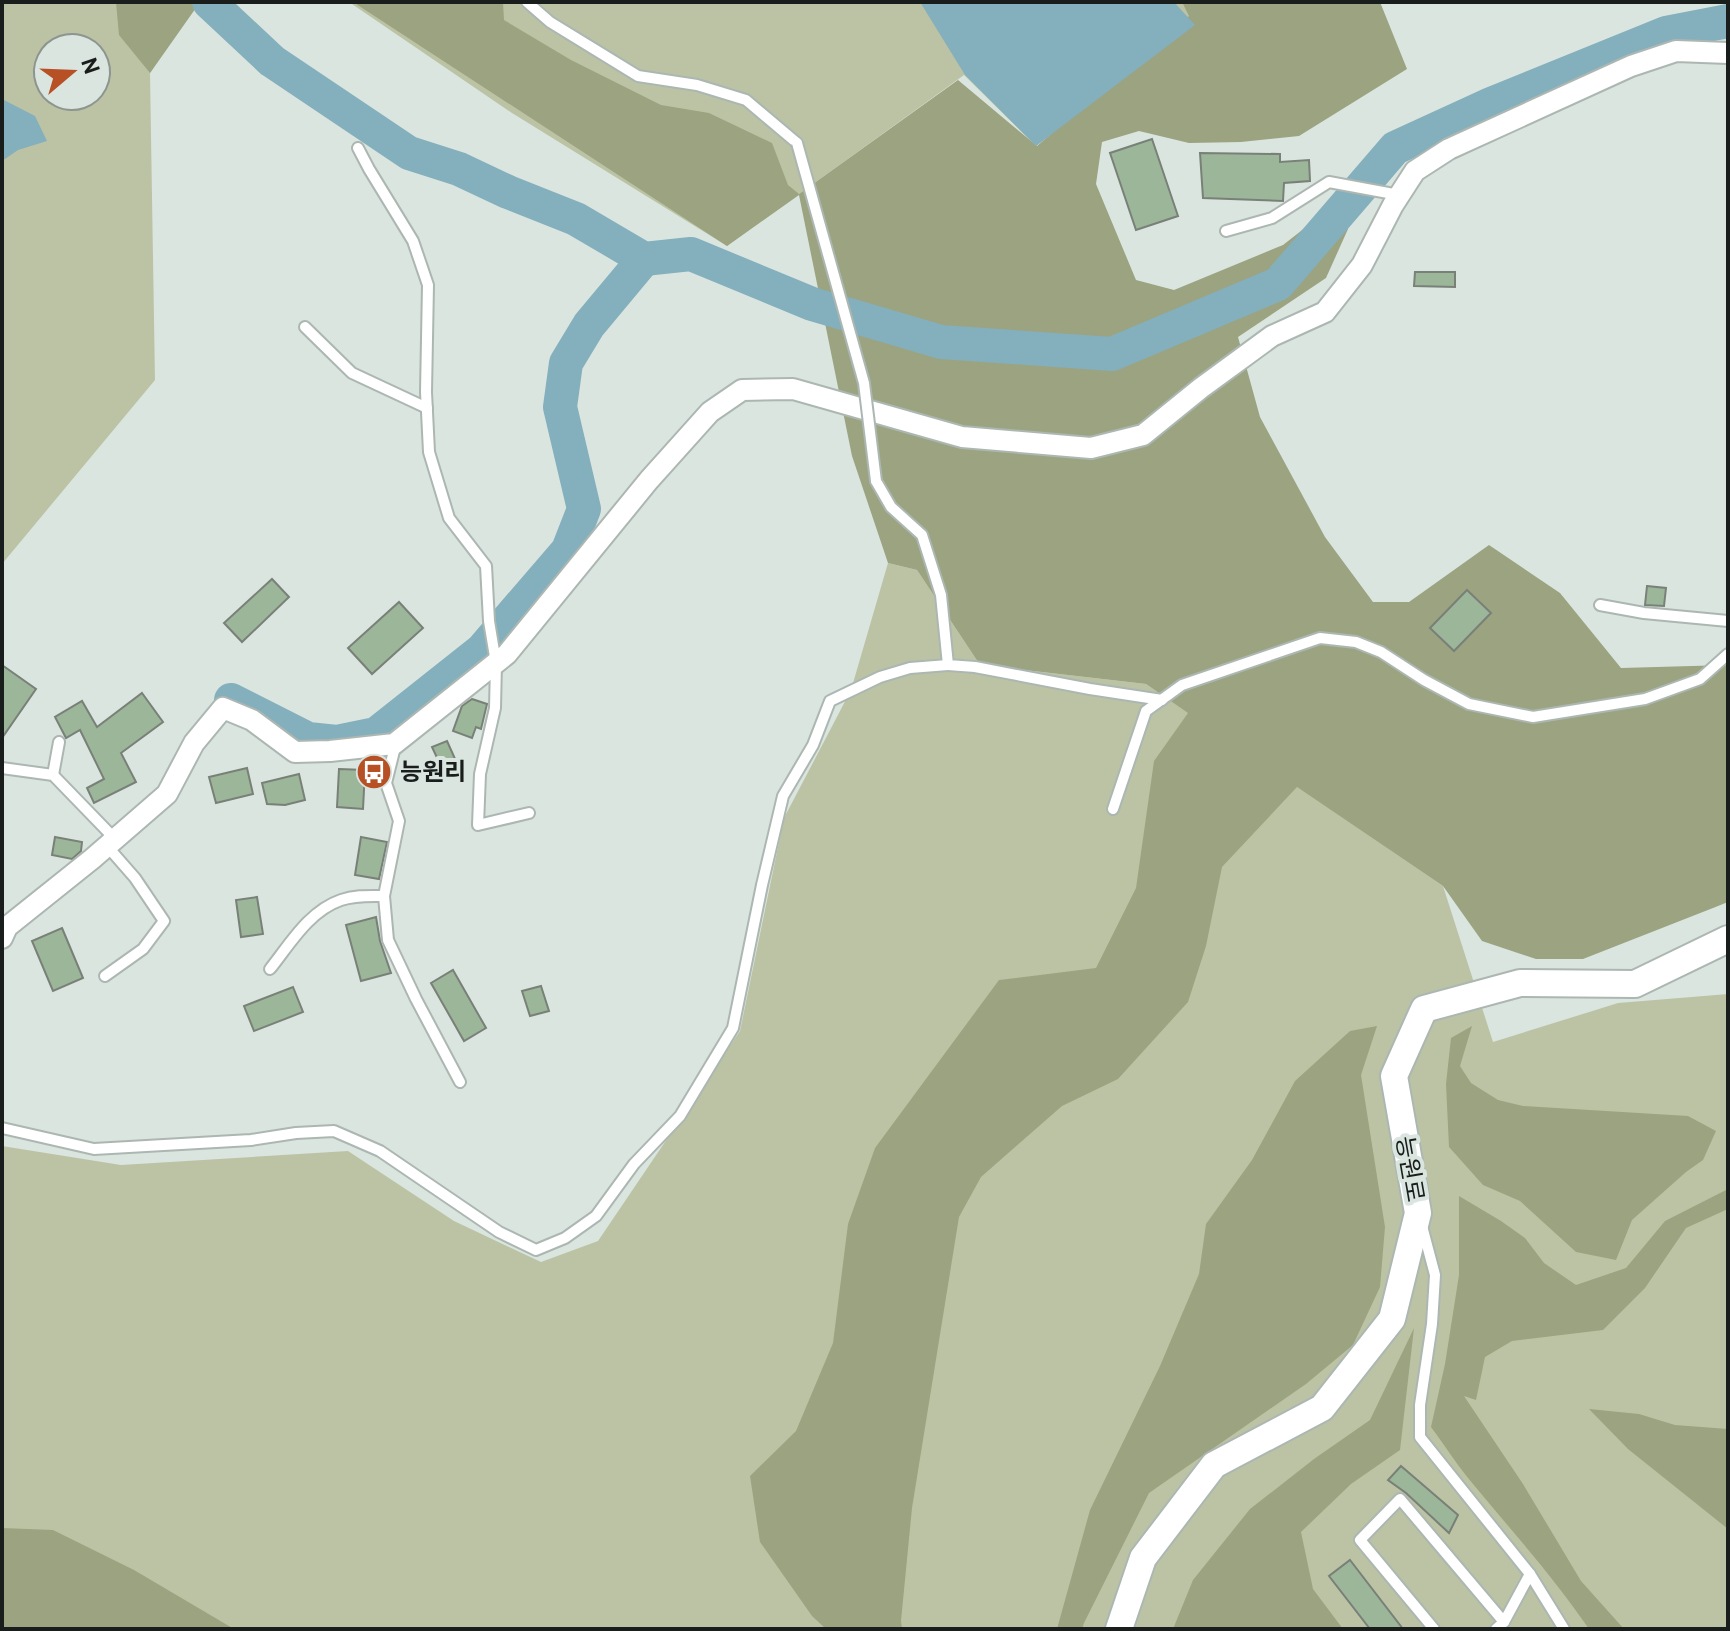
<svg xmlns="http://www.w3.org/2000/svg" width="1730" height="1631" viewBox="0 0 1730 1631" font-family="Overpass,'Noto Sans KR',sans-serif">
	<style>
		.green { fill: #bcc3a4; fill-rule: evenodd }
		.forest { fill: #9ca380 }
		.water { fill: #84afbc }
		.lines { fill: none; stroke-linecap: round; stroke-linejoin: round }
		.river { stroke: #84afbc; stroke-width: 34 }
		.building { fill: #9cb699; stroke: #798078; stroke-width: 2 }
		.service-casing { stroke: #acb7b2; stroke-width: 14 }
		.minor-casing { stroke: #acb7b2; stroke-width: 24 }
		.tertiary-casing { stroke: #acb7b2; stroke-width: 30 }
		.service { stroke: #fff; stroke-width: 10 }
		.minor { stroke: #fff; stroke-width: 20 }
		.tertiary { stroke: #fff; stroke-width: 26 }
		.service-bridge-casing { stroke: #acb7b2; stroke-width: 14; stroke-linecap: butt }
		.service-bridge { stroke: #fff; stroke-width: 10 }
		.labels { text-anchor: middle; stroke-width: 8; stroke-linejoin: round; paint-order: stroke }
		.poi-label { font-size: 24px; font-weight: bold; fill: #191d1b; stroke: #dae5e0; text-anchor: start }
		.street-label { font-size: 24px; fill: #191d1b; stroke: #dae5e0 }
	</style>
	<rect width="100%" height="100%" fill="#dae5e0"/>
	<g class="green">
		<path d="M2,2H200L150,73L155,380L2,564ZM48,48H96V96H48Z"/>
		<path d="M349,2H1182L1195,25L1036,146L964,75L727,246L512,113Z"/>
		<path d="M888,563L917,570L980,665L1146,684L1443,886L1493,1042L1618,1003L1728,994V1629H2V1146L121,1165L348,1151L454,1221L541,1262L598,1241L740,1031L784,818L851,690Z"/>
	</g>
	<g class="forest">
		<path d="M116,2H200L150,73L119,35Z"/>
		<path d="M353,2H503L504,20L571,60L661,105L709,113L772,143L788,185L799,194L958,80L1037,146L1189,16L1182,2H1380L1407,69L1299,136L1241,142L1189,143L1139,131L1102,142L1096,184L1136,280L1174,290L1283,245L1324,213L1348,229L1326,278L1238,337L1260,417L1325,537L1373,602H1409L1489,545L1560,593L1621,668L1728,665V902L1713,908L1583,959H1536L1482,941L1443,886L1297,787L1222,867L1206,946L1188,1002L1118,1079L1062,1106L981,1177L959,1217L912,1508L901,1621L902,1629H826L812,1616L760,1542L750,1476L796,1431L833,1343L848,1224L875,1148L999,980L1096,968L1136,888L1154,761L1188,713L1146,684L980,665L917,570L888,563L852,456L799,195L727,246Z"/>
		<path d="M1377,1026L1361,1075L1385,1227L1380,1287L1353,1345L1306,1384L1149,1493L1084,1623L1082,1629H1057L1090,1510L1160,1366L1199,1274L1206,1224L1252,1160L1295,1081L1350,1031Z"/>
		<path d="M1472,1026L1460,1066L1471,1083L1498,1100L1523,1106L1688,1116L1716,1131L1703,1160L1686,1172L1632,1220L1616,1260L1576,1252L1520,1201L1483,1185L1449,1147L1446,1084L1451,1038Z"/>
		<path d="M1728,1189V1209L1686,1228L1645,1288L1603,1330L1512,1341L1485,1357L1476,1400L1464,1396L1523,1484L1581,1581L1624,1629H1589C1553,1576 1509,1528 1468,1478C1455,1462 1444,1444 1431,1427L1445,1364L1459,1275V1196L1501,1221L1525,1238L1544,1263L1576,1285L1626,1268L1665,1221Z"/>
		<path d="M1414,1328L1400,1450L1351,1484L1301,1532L1313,1589L1343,1629H1173L1193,1580L1250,1509L1314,1459L1370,1420Z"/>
		<path d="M1589,1409L1639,1414L1675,1425L1728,1429V1529L1628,1449Z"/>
		<path d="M2,1528L53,1530L134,1570L234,1629H2Z"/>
	</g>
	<g class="water">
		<path d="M920,2H1174L1195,25L1036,146L965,75Z"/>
		<path d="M2,99L35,116L47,141L18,150L2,161Z"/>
	</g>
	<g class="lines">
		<g class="river">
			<path d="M209,2L272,61L409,153L459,169L508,192L576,219L644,259L691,254L812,304L941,342L1112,354L1278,284L1395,148L1491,104L1666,33L1728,21"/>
			<path d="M231,700L308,739L337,742L376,734L482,650L568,550L584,509L560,407L566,363L589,325L644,259"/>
		</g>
	</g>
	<g class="building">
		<path d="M1152,139L1178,216L1136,230L1110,153Z"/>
		<path d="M1200,153L1280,154V162L1309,160L1310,181L1284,183L1283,201L1203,198Z"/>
		<path d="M1415,272H1455V287L1414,286Z"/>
		<path d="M272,579L289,597L242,642L224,623Z"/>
		<path d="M1647,586L1666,588L1664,606L1645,605Z"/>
		<path d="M1467,590L1491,613L1454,651L1430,628Z"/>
		<path d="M399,602L423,628L372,674L348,648Z"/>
		<path d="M2,665L36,689L2,738Z"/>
		<path d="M142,693L163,722L121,753L136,782L94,803L87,788L104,779L80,730L66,738L55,717L82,701L97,727Z"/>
		<path d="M472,699L487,704L481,729L476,727L472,738L453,731L462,706Z"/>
		<path d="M447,741L460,770L446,777L432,747Z"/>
		<path d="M247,768L253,794L216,803L209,777Z"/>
		<path d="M339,769L365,770L363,809L337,807Z"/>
		<path d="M299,774L305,800L285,805L267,804L262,783Z"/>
		<path d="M55,837L82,842L81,851L72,859L52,855Z"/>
		<path d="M361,837L387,842L379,879L355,875Z"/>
		<path d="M257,897L263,934L241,937L236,900Z"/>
		<path d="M376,917L380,941L391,973L361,981L346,925Z"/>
		<path d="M62,928L83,978L53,991L32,941Z"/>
		<path d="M453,970L486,1028L464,1041L431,983Z"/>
		<path d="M541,986L549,1011L530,1016L522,991Z"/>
		<path d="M293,987L303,1012L254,1031L244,1006Z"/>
		<path d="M1401,1466L1458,1515L1449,1533L1406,1493L1388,1480Z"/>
		<path d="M1350,1560L1403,1629H1370L1329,1576Z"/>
	</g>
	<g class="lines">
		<defs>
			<g id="service">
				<path d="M527,2L550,22L638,76L697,85L746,100L797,143"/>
				<path d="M358,148L369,169L413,241L428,285L426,392L429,452L449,518L486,566L489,621L496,663L495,708L480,774L478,825L529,813"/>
				<path d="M1226,231L1272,218L1329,182L1399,195"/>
				<path d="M305,327L352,373L427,408"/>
				<path d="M876,481L891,507L922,535L941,595L948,665L975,667L1090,689L1162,700"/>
				<path d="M1600,605L1644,613L1728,621"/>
				<path d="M396,743L386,783L399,821L384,896L388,940L416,999L460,1082"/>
				<path d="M2,768L53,775L115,839"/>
				<path d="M53,775L59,742"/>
				<path d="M1113,809L1146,711L1182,685L1320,638L1356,642L1381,652L1424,680L1469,704L1533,717L1645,699L1700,679L1728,654"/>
				<path d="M270,969C290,944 309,911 341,900C355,895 370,896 384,896"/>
				<path d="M105,976L143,949L164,921L135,878L107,846"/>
				<path d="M2,1128L94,1149L251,1140L296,1133L334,1131L380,1151L499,1232L536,1250L565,1238L596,1216L634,1164L680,1116L733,1028L762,885L783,796L813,745L830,701L880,677L910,668L948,665"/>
				<path d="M1422,1226L1435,1275L1432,1324L1420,1405V1437L1530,1574L1564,1629"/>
				<path d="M1434,1629L1360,1540L1400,1499L1504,1622"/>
				<path d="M1496,1629L1504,1622L1530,1574"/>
			</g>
			<path id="minor" d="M2,938L7,927L92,859L167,794L194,743L223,708L252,720L295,752L330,751L394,744L507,654L649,480L710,412L742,390L793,389L962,437L1091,448L1143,435L1201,388L1272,336L1325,312L1362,265L1393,205L1415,171L1449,149L1631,66L1676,51L1728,53"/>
			<path id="tertiary" d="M1119,1629L1143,1558L1214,1465L1322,1408L1392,1319L1418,1213L1394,1076L1424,1009L1520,983L1635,984L1728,939"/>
		</defs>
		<use href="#service" class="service-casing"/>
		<use href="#minor" class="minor-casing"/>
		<use href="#tertiary" class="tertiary-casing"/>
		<use href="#service" class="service"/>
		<use href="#minor" class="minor"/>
		<use href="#tertiary" class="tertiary"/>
		<defs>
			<path id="service-bridge" d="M797,143L864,383L876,481"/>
		</defs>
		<use href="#service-bridge" class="service-bridge-casing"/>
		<use href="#service-bridge" class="service-bridge"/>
	</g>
	<defs>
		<symbol id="bus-disc" viewBox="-11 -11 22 22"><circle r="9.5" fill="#b75125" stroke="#dae5e0"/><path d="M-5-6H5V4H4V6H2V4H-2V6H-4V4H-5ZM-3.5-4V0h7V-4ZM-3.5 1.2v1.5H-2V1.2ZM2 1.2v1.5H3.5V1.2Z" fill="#fff"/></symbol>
	</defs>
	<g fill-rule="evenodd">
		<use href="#bus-disc" x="354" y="752" width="40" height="40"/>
	</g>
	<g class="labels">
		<g class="poi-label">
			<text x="400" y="780">능원리</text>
		</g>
		<g class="street-label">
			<text transform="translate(1410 1169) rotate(80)" y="8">능원로</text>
		</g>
	</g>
	<rect width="1730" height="1631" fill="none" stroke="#191d1b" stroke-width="8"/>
	<g transform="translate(72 72) rotate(71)"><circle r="38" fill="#dae5e0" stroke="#8d9591" stroke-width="2"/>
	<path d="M0-6L14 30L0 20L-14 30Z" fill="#b75125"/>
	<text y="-12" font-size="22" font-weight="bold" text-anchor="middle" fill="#191d1b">N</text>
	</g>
</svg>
